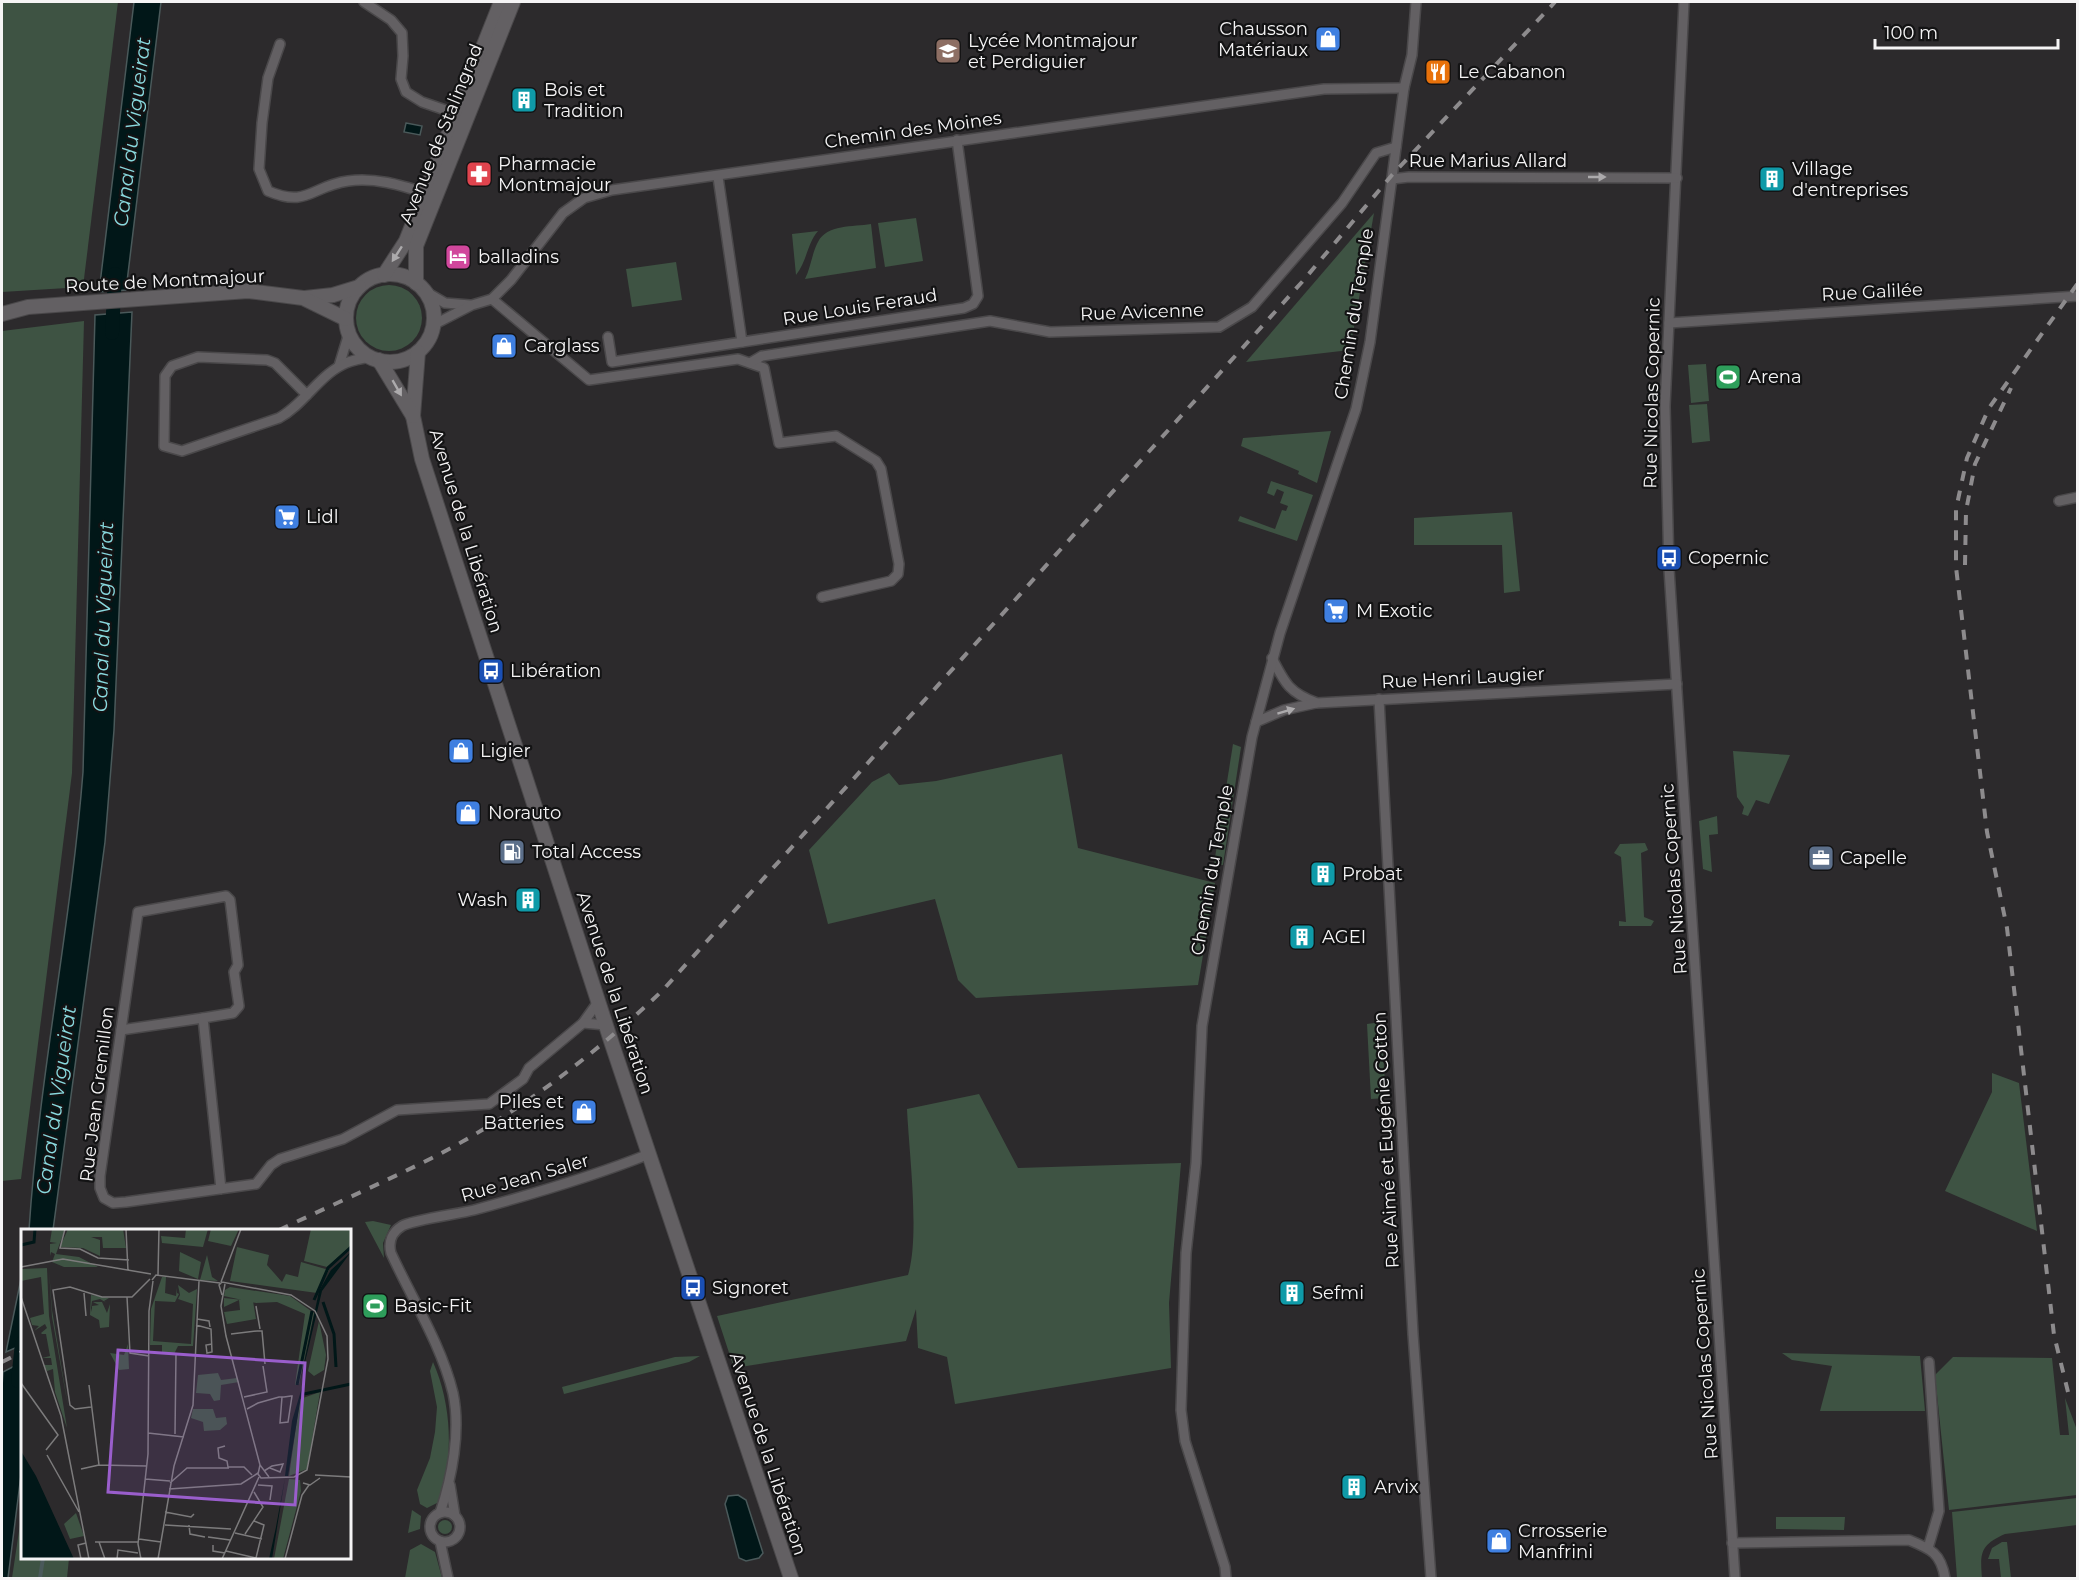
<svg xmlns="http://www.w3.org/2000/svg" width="2079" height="1580" viewBox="0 0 2079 1580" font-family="Montserrat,sans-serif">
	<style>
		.green { fill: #3e5343 }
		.water { fill: #011718; stroke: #4a595a; stroke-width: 1.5 }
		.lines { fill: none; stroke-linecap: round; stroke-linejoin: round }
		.stream { stroke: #4a595a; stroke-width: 4 }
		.canal { stroke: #011718; stroke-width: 14 }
		.street-casing { stroke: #4a484a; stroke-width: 12 }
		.secondary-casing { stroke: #4a484a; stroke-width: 16 }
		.street { stroke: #636063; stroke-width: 9 }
		.secondary { stroke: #636063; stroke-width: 14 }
		.rail { stroke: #8d8b8d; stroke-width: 4; stroke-dasharray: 10 10; stroke-linecap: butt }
		.oneway { fill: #acaaac }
		.labels { text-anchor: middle; stroke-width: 4.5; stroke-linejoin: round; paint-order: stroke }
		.poi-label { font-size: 18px; fill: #f5f4f5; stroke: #131314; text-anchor: start }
		.street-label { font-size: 18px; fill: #f5f4f5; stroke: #131314 }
		.water-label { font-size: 20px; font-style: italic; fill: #89d9de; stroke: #131314 }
		.inset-river { fill: none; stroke: #011718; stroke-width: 3 }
		.inset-road { fill: none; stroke: #7c7b7c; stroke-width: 1.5 }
		.view { fill: #9a5ecc; fill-opacity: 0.15; stroke: #9a5ecc; stroke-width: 3 }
		.inset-edge { fill: none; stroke: #f5f4f5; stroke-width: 3 }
	</style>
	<rect width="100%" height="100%" fill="#2c2a2c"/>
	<g class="green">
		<path d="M2,2H118L83,287L2,292Z"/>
		<path d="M1374,213L1350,350L1246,362Z"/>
		<path d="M916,218L923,261L885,267L878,223Z"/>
		<path d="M871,224L876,268L805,279C811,267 812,253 818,242C827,224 853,227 871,224Z"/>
		<path d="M818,231C807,244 807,261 796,275L792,234Z"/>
		<path d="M676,262L682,300L632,307L626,269Z"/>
		<circle cx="389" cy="318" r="33"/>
		<path d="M84,321L72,773L21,1179L2,1181V331Z"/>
		<path d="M1706,364L1709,401L1691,403L1688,365Z"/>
		<path d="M1707,404L1710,441L1692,443L1689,405Z"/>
		<path d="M1331,431L1317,483L1298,474L1299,471L1241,446L1243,438Z"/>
		<path d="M1271,481L1313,495L1297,541L1238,521L1240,516L1275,529L1282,510L1286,511L1288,506L1280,503L1284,492L1277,489L1274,496L1267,493Z"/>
		<path d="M1512,512L1520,591L1504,593L1502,545H1414V518Z"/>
		<path d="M1233,744L1241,747L1223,865L1214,864Z"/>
		<path d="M1733,751L1790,755L1769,804L1756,800L1748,816L1742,814L1744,807L1737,797Z"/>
		<path d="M1062,754L1078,848L1215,883L1198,985L976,998L958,980L935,899L828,924L809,850L872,782L889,773L899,785L936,781Z"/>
		<path d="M1717,816L1718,834L1709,835L1712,872L1703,869L1699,821Z"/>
		<path d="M1645,843L1648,850L1641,853L1644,917L1654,921L1651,926H1619V921L1626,922L1621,857L1614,853L1620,844Z"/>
		<path d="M1381,1022L1386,1098L1371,1099L1367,1024Z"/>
		<path d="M1992,1073L2019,1083L2037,1231L1945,1191L1992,1092Z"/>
		<path d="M979,1094L1018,1168L1181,1163L1169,1303L1171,1368L955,1404L947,1357L918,1348L916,1309L906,1341L734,1368L717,1316L908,1275C920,1236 909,1152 907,1109Z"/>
		<path d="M373,1221L391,1225L383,1243L384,1258L365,1222Z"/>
		<path d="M1782,1353L1920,1356L1925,1411H1820L1832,1366L1792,1360Z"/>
		<path d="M700,1356L689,1362L564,1394L562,1387L675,1357Z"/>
		<path d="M1953,1357L2052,1358L2060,1435H2069L2065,1398L2077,1430V1495L1949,1510L1935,1375Z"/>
		<path d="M433,1362C452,1405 454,1458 439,1502L427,1508L420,1504L417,1490L430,1458L435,1432L437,1407L430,1371Z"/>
		<path d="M2077,1498V1525L2005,1534C1980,1545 1980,1553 1982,1578H1957L1952,1512Z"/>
		<path d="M412,1510L421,1516L420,1529L408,1533Z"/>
		<path d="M22,1511V1558H69L67,1578H12Z"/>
		<path d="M1776,1517H1845L1844,1530L1776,1529Z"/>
		<circle cx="445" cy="1527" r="7"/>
		<path d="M2002,1542H2007L2011,1578H2001L1999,1559H1988L1992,1548Z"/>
		<path d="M421,1544L435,1552L442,1578H405L410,1550Z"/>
	</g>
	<g class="water">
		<path d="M134,2H161L126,290L99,292Z"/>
		<path d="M406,123L422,126L420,135L404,132Z"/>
		<path d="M132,312L114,730L105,842L53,1230H29C39,1077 71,925 83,772L95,315Z"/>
		<path d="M22,1274V1345L6,1352Z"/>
		<path d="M22,1362V1467L8,1578H2V1387L3,1372Z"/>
		<path d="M738,1495L746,1500L763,1553L759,1558L746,1561L739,1558L725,1504L728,1496Z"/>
	</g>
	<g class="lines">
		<path class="stream" d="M40,1578L43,1558"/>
		<g class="canal">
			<path d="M112,333L115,274"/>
			<path d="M18,1381L22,1343"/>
		</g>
		<defs>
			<g id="street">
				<path d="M364,2L391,20L402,33L403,56L401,79L406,92L422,102L457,114"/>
				<path d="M1684,2L1665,406L1669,569L1735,1578"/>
				<path d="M280,44L268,78L262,123L259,169L268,191C308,208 311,186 348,181C374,177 400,185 426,193"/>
				<path d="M718,177L742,342"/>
				<path d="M1392,179L1409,177L1677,178"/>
				<path d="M426,292L445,303L470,305"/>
				<path d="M492,299L589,380L738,359L764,368L779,443L836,436L876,461L881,469L899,564L898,574L891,581L822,597"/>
				<path d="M1669,323L2078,296"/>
				<path d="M433,325L472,305L492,299L511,280L563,213L584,198L612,190L1324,89L1404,88"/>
				<path d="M608,337L612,362L964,308L973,304L978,296L957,140"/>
				<path d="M750,363L762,356L990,321L1050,332L1219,327L1252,307L1342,203L1376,153L1396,147"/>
				<path d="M339,366L349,333"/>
				<path d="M307,395L275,363L267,360L198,357L172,366L165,376L164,446L182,451L279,418C303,405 318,377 342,365C350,360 361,359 370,357"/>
				<path d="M2059,501L2078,497"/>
				<path d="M1272,658C1285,684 1290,693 1317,703L1677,684"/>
				<path d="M1379,699L1413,1334L1431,1578"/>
				<path d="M1256,722L1284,710L1316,703"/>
				<path d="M583,1023L598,1002"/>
				<path d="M121,1030L203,1018"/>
				<path d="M221,1189L203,1018L233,1013L239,1006L234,972L238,965L230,900L226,896L138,912L100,1176V1188L104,1198L113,1203L126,1202L256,1184L271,1165L280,1159L343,1139L397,1110L489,1104L523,1079L529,1068L583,1023L606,1025"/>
				<path d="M450,1485L455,1516"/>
				<circle cx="445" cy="1527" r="15"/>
				<path d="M440,1513C452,1477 461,1431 453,1393C441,1344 412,1299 391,1253C388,1242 392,1232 402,1226C412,1220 458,1214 474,1210C533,1194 592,1177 649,1154"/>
				<path d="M440,1541L448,1578"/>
				<path d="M1732,1543L1909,1540C1931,1549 1941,1553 1945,1578"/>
				<path d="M1928,1548L1939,1511L1929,1362"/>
				<path d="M1226,1578L1225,1567L1185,1441L1181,1410L1186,1253L1196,1163L1202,1026L1252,737L1280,633L1356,409L1370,342L1404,88L1412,55L1416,2"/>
			</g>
			<g id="secondary">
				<circle cx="390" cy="318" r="44"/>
				<path d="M384,275L406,241L501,2"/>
				<path d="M416,283V246L513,2"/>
				<path d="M305,298L333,295L359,287"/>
				<path d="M2,314L28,307L248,291L303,298L346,319"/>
				<path d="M418,352L413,416L422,459L612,1044L791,1578"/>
				<path d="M379,360L413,416"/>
			</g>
		</defs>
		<use href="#street" class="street-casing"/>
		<use href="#secondary" class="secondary-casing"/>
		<use href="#street" class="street"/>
		<use href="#secondary" class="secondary"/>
		<g class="rail">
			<path d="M1965,565L1966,511L1975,464L2011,388"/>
			<path d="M279,1230C330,1206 382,1183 432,1158C516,1115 594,1055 662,991L1302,282L1392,175L1555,2"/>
			<path d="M2,1362L22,1352"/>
			<path d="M2068,1392L2054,1335L2007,928L1987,832L1956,567V509L1967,458L1989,408L2078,283"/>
		</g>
	</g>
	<defs><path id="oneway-solid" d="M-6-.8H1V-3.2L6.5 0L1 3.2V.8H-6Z" transform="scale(1.5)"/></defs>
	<g class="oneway">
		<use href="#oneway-solid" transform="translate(1597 177)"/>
		<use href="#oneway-solid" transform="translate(397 254) rotate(123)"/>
		<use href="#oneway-solid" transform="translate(397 388) rotate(60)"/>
		<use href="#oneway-solid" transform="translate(1286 711) rotate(-17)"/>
	</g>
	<defs>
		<symbol id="shop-square" viewBox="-11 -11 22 22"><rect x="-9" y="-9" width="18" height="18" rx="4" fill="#3f7fe0" stroke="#131314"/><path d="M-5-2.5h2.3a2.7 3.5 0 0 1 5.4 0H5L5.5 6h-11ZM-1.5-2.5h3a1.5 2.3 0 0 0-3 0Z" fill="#fff"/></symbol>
		<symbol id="university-square" viewBox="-11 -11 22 22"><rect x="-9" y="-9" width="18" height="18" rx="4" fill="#8d6e63" stroke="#131314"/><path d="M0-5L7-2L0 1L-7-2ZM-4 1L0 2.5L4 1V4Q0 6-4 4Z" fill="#fff"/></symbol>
		<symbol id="restaurant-square" viewBox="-11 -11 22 22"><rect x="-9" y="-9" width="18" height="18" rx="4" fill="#e8710a" stroke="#131314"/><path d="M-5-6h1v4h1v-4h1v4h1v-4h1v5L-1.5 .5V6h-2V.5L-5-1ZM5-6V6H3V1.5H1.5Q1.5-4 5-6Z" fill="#fff"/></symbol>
		<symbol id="building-square" viewBox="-11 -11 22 22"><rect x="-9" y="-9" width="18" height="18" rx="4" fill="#0f9aa8" stroke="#131314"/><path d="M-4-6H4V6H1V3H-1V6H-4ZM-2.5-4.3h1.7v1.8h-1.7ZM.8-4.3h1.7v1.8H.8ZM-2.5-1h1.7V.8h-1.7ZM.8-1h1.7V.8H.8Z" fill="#fff"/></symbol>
		<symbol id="pharmacy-square" viewBox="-11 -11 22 22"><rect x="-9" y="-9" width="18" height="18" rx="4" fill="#e0444e" stroke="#131314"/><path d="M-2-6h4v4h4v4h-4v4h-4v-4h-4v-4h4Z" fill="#fff"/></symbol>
		<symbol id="hotel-square" viewBox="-11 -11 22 22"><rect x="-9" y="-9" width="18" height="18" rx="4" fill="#d1479c" stroke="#131314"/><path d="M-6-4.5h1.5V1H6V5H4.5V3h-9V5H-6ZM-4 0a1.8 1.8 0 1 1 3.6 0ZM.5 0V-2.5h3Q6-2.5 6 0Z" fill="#fff"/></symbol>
		<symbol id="stadium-square" viewBox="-11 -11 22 22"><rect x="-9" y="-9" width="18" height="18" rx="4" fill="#2e9e5b" stroke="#131314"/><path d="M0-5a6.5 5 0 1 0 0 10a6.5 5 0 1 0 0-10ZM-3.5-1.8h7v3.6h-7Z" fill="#fff"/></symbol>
		<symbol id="supermarket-square" viewBox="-11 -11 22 22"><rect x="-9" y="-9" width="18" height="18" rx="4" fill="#3f7fe0" stroke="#131314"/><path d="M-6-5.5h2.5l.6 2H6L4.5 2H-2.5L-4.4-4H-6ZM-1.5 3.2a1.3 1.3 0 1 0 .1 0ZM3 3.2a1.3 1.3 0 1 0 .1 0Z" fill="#fff"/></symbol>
		<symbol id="bus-square" viewBox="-11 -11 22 22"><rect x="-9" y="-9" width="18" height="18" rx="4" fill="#1a4fb4" stroke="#131314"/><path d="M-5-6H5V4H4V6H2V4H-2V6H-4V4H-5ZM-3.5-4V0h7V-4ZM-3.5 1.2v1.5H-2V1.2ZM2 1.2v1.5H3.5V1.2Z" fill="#fff"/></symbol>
		<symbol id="fuel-square" viewBox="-11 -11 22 22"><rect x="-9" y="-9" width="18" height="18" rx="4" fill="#5c6f8a" stroke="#131314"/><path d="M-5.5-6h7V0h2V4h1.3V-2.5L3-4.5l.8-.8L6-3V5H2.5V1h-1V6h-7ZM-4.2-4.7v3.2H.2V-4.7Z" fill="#fff"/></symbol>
		<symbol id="office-square" viewBox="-11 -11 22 22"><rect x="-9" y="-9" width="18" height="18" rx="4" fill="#5c6f8a" stroke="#131314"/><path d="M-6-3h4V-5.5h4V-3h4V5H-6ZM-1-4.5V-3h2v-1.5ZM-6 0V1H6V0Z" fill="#fff"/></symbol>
	</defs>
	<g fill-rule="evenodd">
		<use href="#shop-square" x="1313" y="24" width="30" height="30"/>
		<use href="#university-square" x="933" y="36" width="30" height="30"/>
		<use href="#restaurant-square" x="1423" y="57" width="30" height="30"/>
		<use href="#building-square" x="509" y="85" width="30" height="30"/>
		<use href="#pharmacy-square" x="464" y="159" width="30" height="30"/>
		<use href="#building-square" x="1757" y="164" width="30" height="30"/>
		<use href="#hotel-square" x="443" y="242" width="30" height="30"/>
		<use href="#shop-square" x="489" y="331" width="30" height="30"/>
		<use href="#stadium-square" x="1713" y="362" width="30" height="30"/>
		<use href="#supermarket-square" x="272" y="502" width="30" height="30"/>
		<use href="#bus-square" x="1654" y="543" width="30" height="30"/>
		<use href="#supermarket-square" x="1321" y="596" width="30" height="30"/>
		<use href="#bus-square" x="476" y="656" width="30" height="30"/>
		<use href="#shop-square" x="446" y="736" width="30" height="30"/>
		<use href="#shop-square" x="453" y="798" width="30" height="30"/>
		<use href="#fuel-square" x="497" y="837" width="30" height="30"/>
		<use href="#office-square" x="1806" y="843" width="30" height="30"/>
		<use href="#building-square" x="1308" y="859" width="30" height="30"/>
		<use href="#building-square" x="513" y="885" width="30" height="30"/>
		<use href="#building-square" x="1287" y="922" width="30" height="30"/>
		<use href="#shop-square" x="569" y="1097" width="30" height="30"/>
		<use href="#bus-square" x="678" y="1273" width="30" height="30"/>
		<use href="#building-square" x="1277" y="1278" width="30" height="30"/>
		<use href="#stadium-square" x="360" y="1291" width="30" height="30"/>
		<use href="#building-square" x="1339" y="1472" width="30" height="30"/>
		<use href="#shop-square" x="1484" y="1526" width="30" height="30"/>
	</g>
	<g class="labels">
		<g class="poi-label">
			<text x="1308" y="35" text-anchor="end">Chausson<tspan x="1308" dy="21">Matériaux</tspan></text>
			<text x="968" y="47">Lycée Montmajour<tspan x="968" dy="21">et Perdiguier</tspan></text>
			<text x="1458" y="78">Le Cabanon</text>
			<text x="544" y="96">Bois et<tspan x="544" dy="21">Tradition</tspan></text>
			<text x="498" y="170">Pharmacie<tspan x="498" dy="21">Montmajour</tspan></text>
			<text x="1792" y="175">Village<tspan x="1792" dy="21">d'entreprises</tspan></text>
			<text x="478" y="263">balladins</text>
			<text x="524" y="352">Carglass</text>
			<text x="1748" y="383">Arena</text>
			<text x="306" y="523">Lidl</text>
			<text x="1688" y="564">Copernic</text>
			<text x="1356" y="617">M Exotic</text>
			<text x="510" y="677">Libération</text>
			<text x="480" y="757">Ligier</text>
			<text x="488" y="819">Norauto</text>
			<text x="532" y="858">Total Access</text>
			<text x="1840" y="864">Capelle</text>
			<text x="1342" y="880">Probat</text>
			<text x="508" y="906" text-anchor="end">Wash</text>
			<text x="1322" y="943">AGEI</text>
			<text x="564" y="1108" text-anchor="end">Piles et<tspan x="564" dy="21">Batteries</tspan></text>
			<text x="712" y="1294">Signoret</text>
			<text x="1312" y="1299">Sefmi</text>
			<text x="394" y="1312">Basic-Fit</text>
			<text x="1374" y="1493">Arvix</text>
			<text x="1518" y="1537">Crrosserie<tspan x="1518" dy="21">Manfrini</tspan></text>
		</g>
		<g class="street-label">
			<text transform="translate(913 130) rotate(-8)" y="6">Chemin des Moines</text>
			<text transform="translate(441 134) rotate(-68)" y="6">Avenue de Stalingrad</text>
			<text x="1488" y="167">Rue Marius Allard</text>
			<text transform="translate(165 281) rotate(-3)" y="6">Route de Montmajour</text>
			<text transform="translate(1872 292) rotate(-3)" y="6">Rue Galilée</text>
			<text transform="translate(860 307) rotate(-9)" y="6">Rue Louis Feraud</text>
			<text transform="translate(1142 312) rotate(-2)" y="6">Rue Avicenne</text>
			<text transform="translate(1354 314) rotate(-81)" y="6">Chemin du Temple</text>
			<text transform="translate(1652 393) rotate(-89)" y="6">Rue Nicolas Copernic</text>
			<text transform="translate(466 531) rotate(73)" y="6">Avenue de la Libération</text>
			<text transform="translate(1463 678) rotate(-3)" y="6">Rue Henri Laugier</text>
			<text transform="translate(1212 870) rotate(-80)" y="6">Chemin du Temple</text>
			<text transform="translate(1674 879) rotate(-94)" y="6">Rue Nicolas Copernic</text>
			<text transform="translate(615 993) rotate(72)" y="6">Avenue de la Libération</text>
			<text transform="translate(97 1094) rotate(-83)" y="6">Rue Jean Gremillon</text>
			<text transform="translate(1386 1140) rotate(-93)" y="6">Rue Aimé et Eugénie Cotton</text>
			<text transform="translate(525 1178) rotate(-16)" y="6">Rue Jean Saler</text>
			<text transform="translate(1705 1364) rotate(-94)" y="6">Rue Nicolas Copernic</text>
			<text transform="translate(768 1454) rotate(72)" y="6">Avenue de la Libération</text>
		</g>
		<g class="water-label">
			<text transform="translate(132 132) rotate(-83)" y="7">Canal du Vigueirat</text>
			<text transform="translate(103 617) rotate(-88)" y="7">Canal du Vigueirat</text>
			<text transform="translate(56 1100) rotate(-82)" y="7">Canal du Vigueirat</text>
		</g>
	</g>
	<g transform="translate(21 1229)">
		<rect width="330" height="330" fill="#2c2a2c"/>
		<path d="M31,0H44L35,25L58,28L77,38H43L31,33L34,25L30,23L29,27V15L36,14L29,13ZM47,0H102L105,19H82L81,8H70L79,11V27L62,19L39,18ZM165,0H187L182,18L141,14L140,7L164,9ZM190,0L212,1L218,0L210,17L187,12ZM290,0H330V17L306,38L283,32ZM216,18L248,26L246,36L261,53L265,45L277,48L280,33L308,41L296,64L209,52ZM159,23L180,33L177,50L158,42ZM186,26L191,48L197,52L179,51ZM26,39L28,87L46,199L34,163L32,140L26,142L23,136H31L30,129H21L29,127L25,105H21L20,104L26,99L24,95L13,102L18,97L11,96L9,89L23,85L20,48L0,52V40ZM28,40L31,81L48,183L31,88ZM141,48H145L144,64L155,67L156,59V64L158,65L154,73L134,72L132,112L170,115L172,75L157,70L159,66L157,56L168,64L176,60L172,117H157L153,125L141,124V116H129L130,80ZM209,58L269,67L293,84L278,155L274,156L284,85L256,73L235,74L203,67L204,61ZM70,66L88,69L83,72L86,74L79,70L71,72L70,79L71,83V77L78,76L72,73H81L86,84L89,75L88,98L79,99L78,91L69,86ZM203,69L232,72L235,90L206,95L203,83L219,81L218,71L203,78ZM298,92L305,126L303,141L293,147L287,142ZM107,115L108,140L98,141L89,124L103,126ZM197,144L200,151L216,149L218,153L200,156L199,171L193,172L189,165L175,164L177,146ZM299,163L286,240L268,247L279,170ZM172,180H192L195,189L205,188L206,195L199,201L183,202L182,193L170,189ZM268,250L279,251L280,262L262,330H253ZM55,284L63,307L49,310L43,295Z" fill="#3e5343"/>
		<path d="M330,23L301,62L279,154L298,62L310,41ZM282,155L267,247H264L271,192ZM0,222L15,247L53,330H0ZM264,249L251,330H248L255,298Z" fill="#011718"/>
		<path class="inset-river" d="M0,16L13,13L14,0M293,71L307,39L330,18M302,73L313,105L315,138M276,156L291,82M283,165L330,155"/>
		<path class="inset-road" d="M44,0L39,19L59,20L77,29L108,31M105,0L107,42M0,38L42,30L130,45M137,46L138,0M131,51L135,46L199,54M200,53L220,0M204,55L200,77L205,107L239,236L248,248M63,64L65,87M201,66L198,56L201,53L270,66L294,82L306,107L307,130L286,241L273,248L240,249L237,245L239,236M0,68L40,187L68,330M106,68L109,124L128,127M235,77L239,100M176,90L188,92L189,98M175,96L190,100L191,123L186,124L185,116L191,115M236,102H241L244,135M210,105L236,102M0,154L37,206L25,221M68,156L78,236L126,237M223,168L246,163L242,137M70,178L54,180L49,176L32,61L49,58L81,68H111L129,50M226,180L237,174L258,168H263L270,167H271L267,193L259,194L261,168M127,204L163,208M154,205L155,124M204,217L197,219L198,229L206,232L207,238H223L231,246M26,226L58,283M60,240L78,236M243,242L251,237L262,235L259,243L249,239M294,246L330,248M124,250L149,252M149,254L166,239H208M282,254L289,256L299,249M237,256L251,257L249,271M148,260L220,255L237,244M144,283L170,288L173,285M144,296L210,300M168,296L169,305L184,308M214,304L241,310M224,305L242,278L233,263M187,308L209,311M118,310L140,313M74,313H117M78,313L84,330M192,316V322L204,324M205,322L235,329L243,296L233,292M60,330L57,316L65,314M96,330L97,321L117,324M120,330L117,315L127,225L128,82L132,52M137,330L153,237L172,176L178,52M201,330L238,248M264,330L281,266L288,256"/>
		<path class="view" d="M97,121L284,134L274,276L87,263Z"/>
		<rect width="330" height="330" class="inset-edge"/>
	</g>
	<rect width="2079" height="1580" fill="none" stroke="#f5f4f5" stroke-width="6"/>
	<path d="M1875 39v9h183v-9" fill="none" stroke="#f5f4f5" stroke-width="3"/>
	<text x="1884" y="39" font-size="18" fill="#f5f4f5" stroke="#131314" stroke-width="4.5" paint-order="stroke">100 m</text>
</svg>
